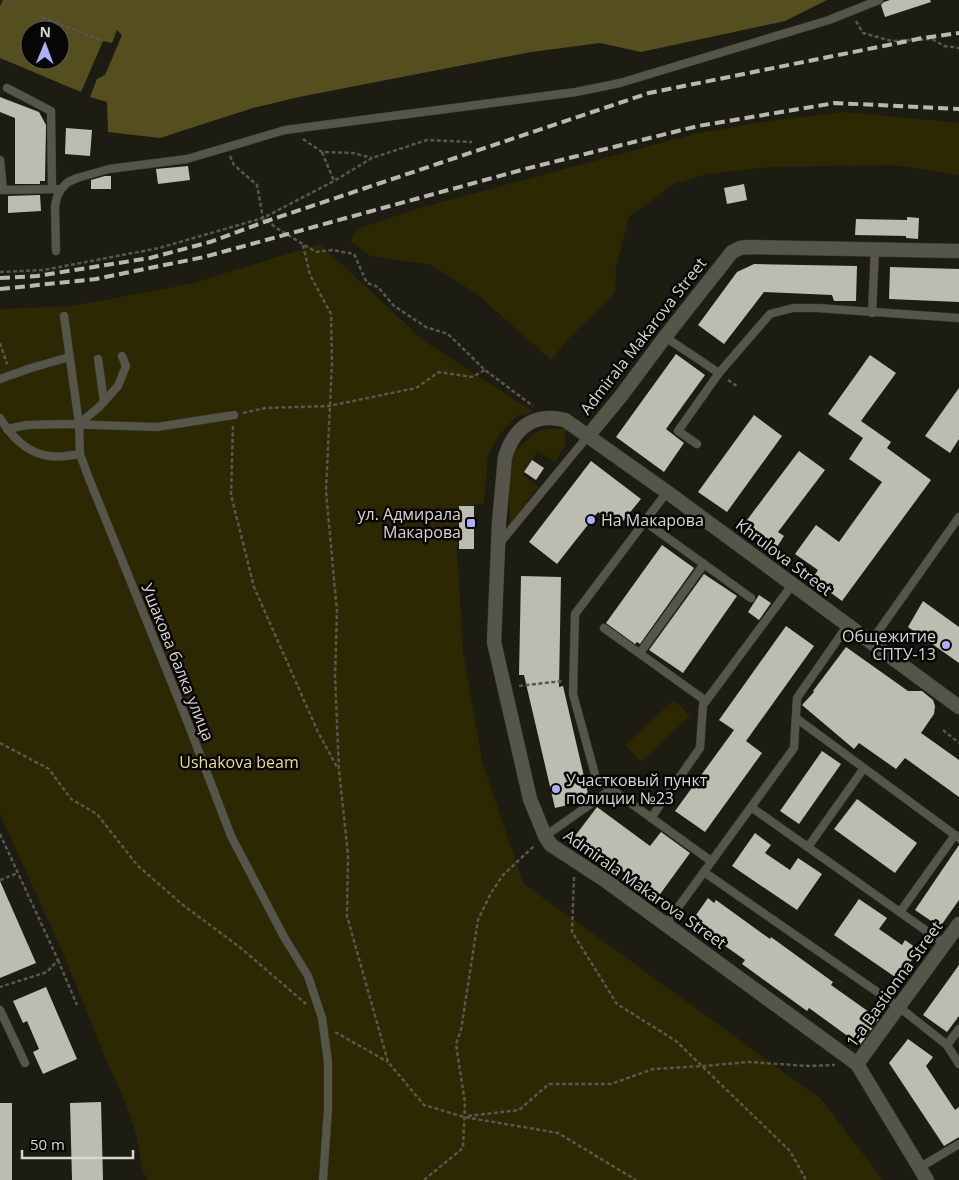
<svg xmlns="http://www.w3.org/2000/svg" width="959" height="1180" viewBox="0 0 959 1180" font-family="'Open Sans',sans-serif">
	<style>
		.green { fill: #2c2802 }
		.water { fill: #554e1f; fill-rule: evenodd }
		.building { fill: #bdbcb0 }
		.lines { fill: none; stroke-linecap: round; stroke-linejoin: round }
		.service-casing { stroke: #393833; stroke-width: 9 }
		.minor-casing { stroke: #393833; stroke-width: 15 }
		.path { stroke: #58574f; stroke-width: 2.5; stroke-dasharray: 4 2.5; stroke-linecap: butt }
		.service { stroke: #56554a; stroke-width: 8 }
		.minor { stroke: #56554a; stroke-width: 14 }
		.rail { stroke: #b8b7b1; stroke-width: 4; stroke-dasharray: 10 5; stroke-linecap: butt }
		.poi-dot { fill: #acaffb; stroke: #070604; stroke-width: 2 }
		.labels { text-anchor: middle; stroke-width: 5; stroke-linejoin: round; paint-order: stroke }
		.street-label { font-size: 16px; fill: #d6d5cf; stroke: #070604 }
		.poi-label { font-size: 16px; fill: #d6d5cf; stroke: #070604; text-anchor: end }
		.park-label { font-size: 16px; fill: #e7dd91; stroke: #070604 }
	</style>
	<rect width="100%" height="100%" fill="#1d1c13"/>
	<g class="green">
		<path d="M846,112L959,123V175L892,165L771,167L707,174L674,184L629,217L616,267L615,293L570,337L551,360L477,294L431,265L371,256L350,241L358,229L413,210L698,133L775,120Z"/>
		<path d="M320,244L424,341L534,412L517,416L499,435L488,455L484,504L458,506L457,549L463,651L482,761L523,883L821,1099L883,1180H148L143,1173L136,1134L125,1101L107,1062L63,953L0,814V309L72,306L190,284Z"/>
		<path d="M565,428L566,444L555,462L538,451L522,474L538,487L510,524L507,466L513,453L536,432L547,429Z"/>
		<path d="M674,700L690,716L641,762L625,745Z"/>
	</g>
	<path class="water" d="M3,0H827L785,21L641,52L600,43L531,52L299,97L253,108L160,138L108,132L107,102L90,97L97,79L105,75L122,35L117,30L112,43L103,41L81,92L0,58V6ZM30,30H60V60H30Z"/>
	<g class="building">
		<path d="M890,0H930L931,2L885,17L881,5L884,2Z"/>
		<path d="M0,97L39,112L46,125L45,181H40V184H15V118L0,112Z"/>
		<path d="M66,128L92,130L90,156L65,154Z"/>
		<path d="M188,166L190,180L158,184L156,169Z"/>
		<path d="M105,176H111V189H91V180Z"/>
		<path d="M744,184L747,200L727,204L724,188Z"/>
		<path d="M40,195L41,211L8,213V196Z"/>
		<path d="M907,217L919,218L918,239L906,238V236L855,235L856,219L907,220Z"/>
		<path d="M754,264L857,266L856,301H834L832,295L764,292L724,344L698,325L737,272Z"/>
		<path d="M890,267L959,269V302L889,299Z"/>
		<path d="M676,354L705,375L666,429L684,443L664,472L616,437Z"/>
		<path d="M870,355L896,373L861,421L891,442L887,448L931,480L842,601L812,579L818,570L795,554L816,525L839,542L882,482L849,459L863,438L828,414Z"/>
		<path d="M959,388V439L950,453L925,436Z"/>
		<path d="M754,415L782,436L727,512L698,492Z"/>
		<path d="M799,451L825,470L778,532L784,536L777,547L771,542L770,544L744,524Z"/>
		<path d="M532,460L544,468L536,480L524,472Z"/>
		<path d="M591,461L641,499L618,527L598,512L557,564L529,542Z"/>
		<rect x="459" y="506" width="15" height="43"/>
		<path d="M662,545L694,568L640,644L637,642L635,644L606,623Z"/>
		<path d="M704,574L737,596L683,673L649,650Z"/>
		<path d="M521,576L561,577L559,687L563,686L589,798L585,801L555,808L524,675H519Z"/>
		<path d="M759,595L771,603L759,620L748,612Z"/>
		<path d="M923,601L959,627V663L908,627Z"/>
		<path d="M786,626L814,646L746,741L762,753L705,832L675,811L734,730L719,720Z"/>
		<path d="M846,647L908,691H922L933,700L935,706L934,714L921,733L959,760V797L905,758L896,769L859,743L854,749L802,705L814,692L813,691Z"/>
		<path d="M822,751L841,764L799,824L780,811Z"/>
		<path d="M857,799L917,843L895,873L834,829Z"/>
		<path d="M597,807L650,846L661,832L690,853L658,897L575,836Z"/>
		<path d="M755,833L771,845L765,853L790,870L798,858L822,874L797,910L732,866Z"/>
		<path d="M959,845V900L940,927L915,910Z"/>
		<path d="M0,881L36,963L0,978Z"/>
		<path d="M708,898L714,903L716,900L770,939L771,937L833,982L831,985L879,1019L860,1045L809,1008L807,1011L742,964L745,960L691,922Z"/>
		<path d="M859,899L887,918L879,929L902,945L905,940L919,950L898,979L834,935Z"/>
		<path d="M959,965V1016L947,1032L923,1015Z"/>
		<path d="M46,987L77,1059L43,1074L33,1052L39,1049L27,1021L23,1023L13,1001Z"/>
		<path d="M908,1039L933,1057L926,1066L955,1110L959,1107V1137L944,1146L889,1063Z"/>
		<path d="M101,1102L103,1180H72L70,1103Z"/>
		<rect x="0" y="1103" width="12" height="77"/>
	</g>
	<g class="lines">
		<defs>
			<g id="service">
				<path d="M7,88L51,111L52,189"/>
				<path d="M0,160L3,190"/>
				<path d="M0,190L57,189"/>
				<path d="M56,251L55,206L57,197L61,189L68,182L77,178L109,169L187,159L285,130L576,92L620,83L829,20L879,0"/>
				<path d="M872,313L875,249"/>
				<path d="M64,316L79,424L80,454L88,476L186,718L231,836L284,937L308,976L322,1018L328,1062V1109L323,1180"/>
				<path d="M665,337L719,373L770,314L793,308H817L959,318"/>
				<path d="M98,359L104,402"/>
				<path d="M0,379L31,368L69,357"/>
				<path d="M0,418C11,436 27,453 49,456C58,458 71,455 80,454"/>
				<path d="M79,424L99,407L118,386L126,366L122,356"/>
				<path d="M7,429L27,425L64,424L157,427L234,415"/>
				<path d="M697,444L678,431L719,373"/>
				<path d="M667,492L575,614L573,694L596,778L711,861"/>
				<path d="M644,521L751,598"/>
				<path d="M499,544L588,436"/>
				<path d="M604,628L706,701"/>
				<path d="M870,643L959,517"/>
				<path d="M640,653L704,564"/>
				<path d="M796,718L959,838"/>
				<path d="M751,807L945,944"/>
				<path d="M651,818L700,748L703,705L792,585"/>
				<path d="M545,836L612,789"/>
				<path d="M808,847L864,768"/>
				<path d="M704,872L899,1007L947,1045"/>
				<path d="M900,912L955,835"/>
				<path d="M666,924L794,748L797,698L847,626"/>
				<path d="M0,1010L25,1063"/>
				<path d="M959,1029L947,1045L959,1064"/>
				<path d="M919,1168L959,1144"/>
			</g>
			<g id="minor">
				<path d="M588,436L621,396L665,337L732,252L740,248L749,247L959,251"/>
				<path d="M857,1064L959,924"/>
				<path d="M927,1180L857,1064L606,881L551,845L545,836L530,799L494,642L499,523L505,457C514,428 534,412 565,420L667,492L959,707"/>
			</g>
		</defs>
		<use href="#service" class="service-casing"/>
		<use href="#minor" class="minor-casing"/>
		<g class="path">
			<path d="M42,17L103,41"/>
			<path d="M856,21L863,33L892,41L932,39L944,46L959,48"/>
			<path d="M303,139L322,152L353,153L372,158"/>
			<path d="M322,152L334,181"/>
			<path d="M230,156L234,165L257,185L263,218L278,229L316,252L332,250L354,254L367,283L378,287L394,306L426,327L448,334L485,370L533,406"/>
			<path d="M303,245L310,275L331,314L332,362L326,491L337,612L335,676L339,770L348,855L347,916L388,1062L424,1105L464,1117L558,1133L636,1180"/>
			<path d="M0,272L44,270L159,248L263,218L334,181L372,158L427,140L472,142"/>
			<path d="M0,343L7,364"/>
			<path d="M728,380L738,387"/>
			<path d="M243,413L265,408L329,406L416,388L439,372L472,377L485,370"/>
			<path d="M233,426L231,495L254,587L318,732L338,769"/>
			<path d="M519,686L563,681"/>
			<path d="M943,730L959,743"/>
			<path d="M0,743L49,769L71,799L97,814L137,865L183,905L242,949L306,1004"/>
			<path d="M0,834L58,960L47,972L0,987"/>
			<path d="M574,877L572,932L617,1004L676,1041L790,1151L806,1180"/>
			<path d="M0,880L18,873"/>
			<path d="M58,960L77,1005"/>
			<path d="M335,1032L388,1062"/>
			<path d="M468,1116L519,1110L549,1084H611L653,1069L703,1066L749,1062L808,1066L835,1065"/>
			<path d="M424,1180L463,1148L465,1103L456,1044L461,1030L478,920L491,893L503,875L534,846"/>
		</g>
		<use href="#service" class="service"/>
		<use href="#minor" class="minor"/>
		<g class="rail">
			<path d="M0,278L37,276L150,258L210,242L267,221L649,93L923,38L959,33"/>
			<path d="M0,289L96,279L204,257L525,169L698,126L835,103L959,109"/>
		</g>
	</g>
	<g class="poi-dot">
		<circle cx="591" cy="520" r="5"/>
		<rect x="466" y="518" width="10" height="10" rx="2.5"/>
		<circle cx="946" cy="645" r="5"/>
		<circle cx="556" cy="789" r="5"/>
	</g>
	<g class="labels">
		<g class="street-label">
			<text transform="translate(643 336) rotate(-52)" y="6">Admirala Makarova Street</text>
			<text transform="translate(784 557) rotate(37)" y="6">Khrulova Street</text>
			<text transform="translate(178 662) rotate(68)" y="6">Ушакова балка улица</text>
			<text transform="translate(645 889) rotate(35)" y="6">Admirala Makarova Street</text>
			<text transform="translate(894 984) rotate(-54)" y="6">1-a Bastionna Street</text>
		</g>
		<g class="poi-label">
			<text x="461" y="520">ул. Адмирала<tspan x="461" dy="18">Макарова</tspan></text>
			<text x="601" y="526" text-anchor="start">На Макарова</text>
			<text x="936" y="642">Общежитие<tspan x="936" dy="18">СПТУ-13</tspan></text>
			<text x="566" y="786" text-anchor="start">Участковый пункт<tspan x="566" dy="18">полиции №23</tspan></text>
		</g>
		<g class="park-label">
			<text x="239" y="768">Ushakova beam</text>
		</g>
	</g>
	<g transform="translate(45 45) rotate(1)"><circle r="24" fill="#070604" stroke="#5a5955"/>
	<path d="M0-4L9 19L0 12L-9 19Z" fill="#acaffb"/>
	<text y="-8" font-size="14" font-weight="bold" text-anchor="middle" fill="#d6d5cf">N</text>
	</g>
	<path d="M22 1150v8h111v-8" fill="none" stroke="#d6d5cf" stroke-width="2.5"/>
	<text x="30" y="1150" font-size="15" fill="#d6d5cf" stroke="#070604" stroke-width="4" paint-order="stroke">50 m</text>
</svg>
